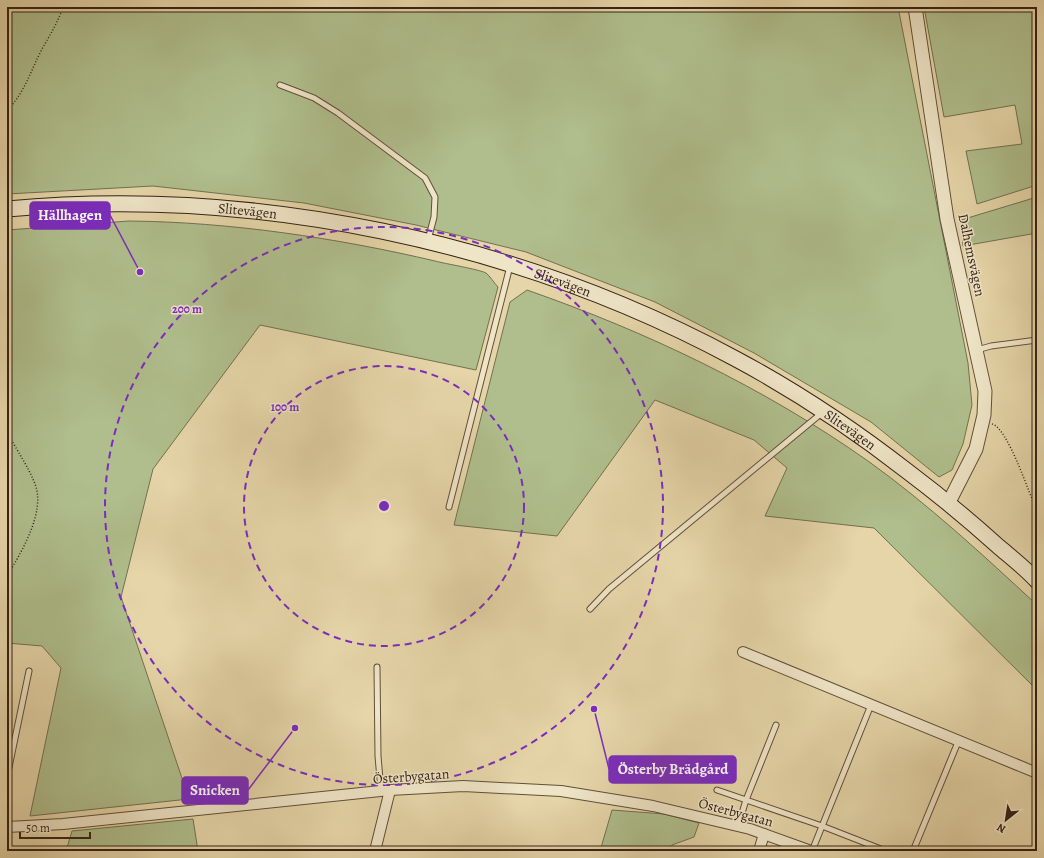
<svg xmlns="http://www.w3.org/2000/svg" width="1044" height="858" viewBox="0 0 1044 858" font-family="Alegreya,serif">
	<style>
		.green { fill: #afbe8c; stroke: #727051 }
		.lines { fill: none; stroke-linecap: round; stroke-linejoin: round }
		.service-casing { stroke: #614f3a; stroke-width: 7 }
		.minor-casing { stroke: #614f3a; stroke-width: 12 }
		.tertiary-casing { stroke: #614f3a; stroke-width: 15 }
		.secondary-casing { stroke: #352216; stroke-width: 17 }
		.path { stroke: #352216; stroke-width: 1.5; stroke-dasharray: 1 2; stroke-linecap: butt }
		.service { stroke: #eee4c6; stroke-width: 5 }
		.minor { stroke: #eee4c6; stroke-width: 10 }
		.tertiary { stroke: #eee4c6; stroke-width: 13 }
		.secondary { stroke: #eee4c6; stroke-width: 15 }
		.ring { fill: none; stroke: #7b2cbf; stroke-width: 2; stroke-dasharray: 7 5 }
		.labels { text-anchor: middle; stroke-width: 3; stroke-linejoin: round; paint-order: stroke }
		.street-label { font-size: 14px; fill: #352216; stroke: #eee4c6 }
		.centre { fill: #7b2cbf; stroke: #eee4c6; stroke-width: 2 }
		.ring-label { font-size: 12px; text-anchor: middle; font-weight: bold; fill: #7b2cbf; stroke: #eee4c6; stroke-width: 3; stroke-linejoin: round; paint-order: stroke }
		.leader { fill: none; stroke: #7b2cbf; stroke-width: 1.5 }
		.callout-dot { fill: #7b2cbf; stroke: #eee4c6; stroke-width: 1.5 }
		.callout { fill: #7b2cbf; stroke: #7b2cbf; stroke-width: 1.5 }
		.callout-label { font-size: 15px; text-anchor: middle; font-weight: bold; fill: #fff }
	</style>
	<rect width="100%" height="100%" fill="#e5d5a8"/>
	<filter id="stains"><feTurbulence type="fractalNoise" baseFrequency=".005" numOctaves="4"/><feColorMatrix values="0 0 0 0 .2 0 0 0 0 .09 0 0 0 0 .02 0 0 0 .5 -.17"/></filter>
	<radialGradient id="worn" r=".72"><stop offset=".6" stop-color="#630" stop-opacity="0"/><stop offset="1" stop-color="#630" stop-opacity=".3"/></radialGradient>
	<g class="green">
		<path d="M7,7H898L968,363L972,405L963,444L952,470L939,477L871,422L754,353L655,302L526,252L416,225L304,203L153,186L7,194Z"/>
		<path d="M924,7H1037V185L977,204L966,151L1022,144L1015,105L944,117Z"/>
		<path d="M1037,197V233L963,246L961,220Z"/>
		<path d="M129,221C230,222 337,238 435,261C446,264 478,269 486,273C490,276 494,283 498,287L476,370L260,325L153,469L121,597L189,799L30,816L61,668L42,646L7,643V230Z"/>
		<path d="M527,290C647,332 763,387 868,461C928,504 983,555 1037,605V690L874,528L765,516L787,468L754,440L655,400L557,536L454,525L510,302Z"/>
		<path d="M612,810L664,814L699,823L694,837L672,845L670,851H600Z"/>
		<path d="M193,819L198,851H66L72,831Z"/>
	</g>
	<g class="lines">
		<defs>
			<g id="service">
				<path d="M280,85L314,98L338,113L425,178L435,197L434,217L428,240"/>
				<path d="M977,350L991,346L1037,340"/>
				<path d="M449,507L510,266"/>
				<path d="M590,609L609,589L823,412"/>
				<path d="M377,667L378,756L381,791"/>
				<path d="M7,777L29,671"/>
				<path d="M717,790L822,826L886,851"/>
				<path d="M738,826L746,800L776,725"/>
				<path d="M812,851L871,705"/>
				<path d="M913,851L958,742"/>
			</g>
			<g id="minor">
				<path d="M743,652L1037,773"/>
				<path d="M7,827L63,824L390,790L463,786L561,791L653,806L750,829L811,851"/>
				<path d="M375,851L390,790"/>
				<path d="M759,851L764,834"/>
			</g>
			<path id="tertiary" d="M915,7L947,219L985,391L984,415L976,449L949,502"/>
			<g id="secondary">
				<path id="s1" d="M7,209C255,186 517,241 736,359C796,391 853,429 907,471C939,495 969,520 999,547C1012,558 1025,568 1037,581"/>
			</g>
		</defs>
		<use href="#service" class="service-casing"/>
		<use href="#minor" class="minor-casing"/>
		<use href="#tertiary" class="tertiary-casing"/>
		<use href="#secondary" class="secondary-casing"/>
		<g class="path">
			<path d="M7,111C26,90 30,72 42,49C50,35 58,22 63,7"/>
			<path d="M992,424C1008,428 1029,494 1037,511"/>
			<path d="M7,432C16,449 28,466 35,484C46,512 21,553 7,576"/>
		</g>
		<use href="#service" class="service"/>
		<use href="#minor" class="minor"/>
		<use href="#tertiary" class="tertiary"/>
		<use href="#secondary" class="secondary"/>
	</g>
	<g class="ring">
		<circle cx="384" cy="506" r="140"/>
		<circle cx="384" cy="506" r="279"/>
	</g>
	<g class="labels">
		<g class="street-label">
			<text dy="5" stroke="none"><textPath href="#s1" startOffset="241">Slitevägen</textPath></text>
			<text transform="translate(972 255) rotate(78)" y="5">Dalhemsvägen</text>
			<text dy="5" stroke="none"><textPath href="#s1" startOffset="565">Slitevägen</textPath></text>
			<text dy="5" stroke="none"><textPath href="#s1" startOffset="889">Slitevägen</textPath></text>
			<text transform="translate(411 776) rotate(-4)" y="5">Österbygatan</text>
			<text transform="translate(736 812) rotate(15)" y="5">Österbygatan</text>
		</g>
	</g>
	<circle cx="384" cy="506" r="6" class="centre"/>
	<g class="ring-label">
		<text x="187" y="313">200 m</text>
		<text x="285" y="411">100 m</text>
	</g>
	<path class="leader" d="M140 272L110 215M594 709L609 769M295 728L248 790"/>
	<g class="callout-dot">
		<circle cx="140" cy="272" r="4"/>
		<circle cx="594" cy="709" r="4"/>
		<circle cx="295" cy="728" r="4"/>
	</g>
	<g class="callout">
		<rect x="30" y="202" width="80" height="27" rx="4"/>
		<rect x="609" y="756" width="127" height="27" rx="4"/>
		<rect x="182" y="777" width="66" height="27" rx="4"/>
	</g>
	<g class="callout-label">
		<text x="70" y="220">Hällhagen</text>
		<text x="673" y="774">Österby Brädgård</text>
		<text x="215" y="795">Snicken</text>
	</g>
	<rect width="1044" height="858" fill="none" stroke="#e5d5a8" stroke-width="24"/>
	<rect x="8" y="8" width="1028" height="842" fill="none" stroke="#352216" stroke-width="2"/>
	<rect x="12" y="12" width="1020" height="834" fill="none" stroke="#352216"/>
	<g transform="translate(1006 820) rotate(210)" stroke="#eee4c6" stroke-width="3" paint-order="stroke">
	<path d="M0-3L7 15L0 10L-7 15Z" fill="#352216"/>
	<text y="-6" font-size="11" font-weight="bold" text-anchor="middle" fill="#352216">N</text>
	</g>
	<path d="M20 832v6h70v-6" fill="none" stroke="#352216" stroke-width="2"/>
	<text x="26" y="832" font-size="12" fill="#352216" stroke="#eee4c6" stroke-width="3" paint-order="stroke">50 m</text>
	<rect width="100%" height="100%" filter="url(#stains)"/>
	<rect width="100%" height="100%" fill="url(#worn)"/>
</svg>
